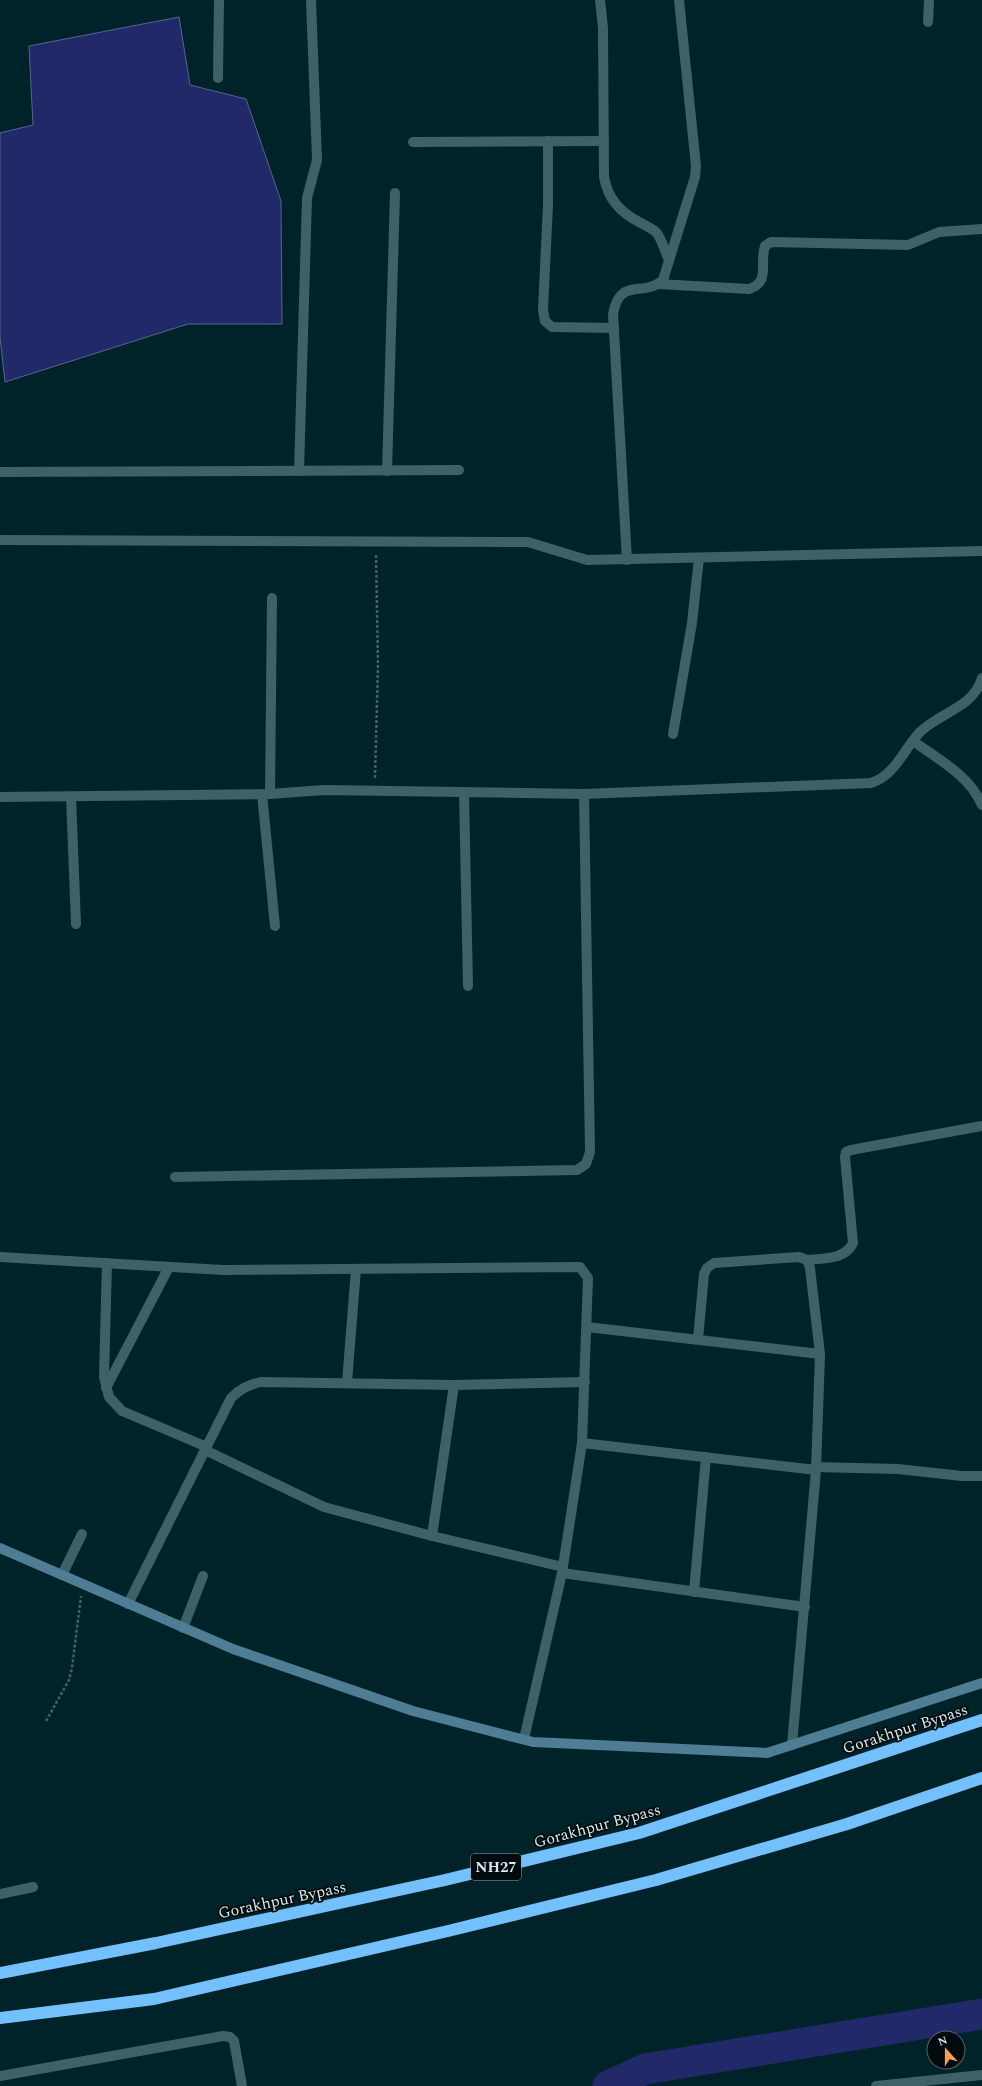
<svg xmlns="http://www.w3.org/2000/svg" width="982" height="2086" viewBox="0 0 982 2086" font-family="Spectral,serif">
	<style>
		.water { fill: #222968; stroke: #586390 }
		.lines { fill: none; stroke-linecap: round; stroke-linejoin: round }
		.river { stroke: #222968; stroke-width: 31 }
		.path { stroke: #426066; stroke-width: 2.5; stroke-dasharray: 3 2; stroke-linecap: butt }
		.lane { stroke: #3e6067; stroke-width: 10 }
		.street { stroke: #3e6067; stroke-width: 10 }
		.secondary { stroke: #4e7d94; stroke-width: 10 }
		.highway { stroke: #73c0fd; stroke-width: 12 }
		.labels { text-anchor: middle; stroke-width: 3.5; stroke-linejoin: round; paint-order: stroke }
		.shield { fill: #010a0d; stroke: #96a6aa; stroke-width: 1 }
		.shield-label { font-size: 15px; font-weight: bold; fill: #d6e9ed }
		.street-label { font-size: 16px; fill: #d6e9ed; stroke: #010a0d }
	</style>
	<rect width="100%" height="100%" fill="#002329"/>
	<path class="water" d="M179,17L190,85L246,99L281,201L282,324H188L5,382L0,337V133L33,125L29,46Z"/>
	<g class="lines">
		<path class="river" d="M608,2086L645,2069L982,2014"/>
		<g class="path">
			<path d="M375,778L378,665L376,553"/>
			<path d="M46,1721L69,1680L72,1668L81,1596"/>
		</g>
		<g class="lane">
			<path d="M928,22L929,0"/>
			<path d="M548,141V204L543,310L545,321L552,327L614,328"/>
			<path d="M413,142L604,141"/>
			<path d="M673,734L692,623L699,558"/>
			<path d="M913,741C939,760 969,775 982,805"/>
			<path d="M464,792L468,986"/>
			<path d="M262,794L275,926"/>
			<path d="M270,794L272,598"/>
			<path d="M71,797L76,924"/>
			<path d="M807,1260C823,1258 845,1260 853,1243L845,1157L846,1152L851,1150L982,1126"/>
			<path d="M62,1575L82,1534"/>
			<path d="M183,1628L203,1576"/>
			<path d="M0,1894L33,1887"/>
			<path d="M0,2076L223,2036L230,2037L234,2041L242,2086"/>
		</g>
		<g class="street">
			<path d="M600,0L603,28L604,177C608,199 620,212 639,222C645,225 651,228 656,232C662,239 665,252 669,260"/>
			<path d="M218,78L219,0"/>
			<path d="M658,284L749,289C771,282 759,263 765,246L771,242L908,245L939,232L982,229"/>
			<path d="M299,471L307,198L317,160L311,0"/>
			<path d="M387,471L395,193"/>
			<path d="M0,472L459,470"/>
			<path d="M0,540L528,542L587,560L982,551"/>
			<path d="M627,560L613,314C620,276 643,298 663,280L695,177L696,166L679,0"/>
			<path d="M0,797L270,794L324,790L584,794L871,783C895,775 903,751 919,733C939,712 973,709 982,678"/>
			<path d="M175,1177L577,1170L586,1164L590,1152L584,794"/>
			<path d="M0,1257L223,1270L580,1267L588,1278L582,1443L562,1573L524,1739"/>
			<path d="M107,1263L104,1377L109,1397L122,1411L207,1447"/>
			<path d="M587,1327L820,1354"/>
			<path d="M698,1339L704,1274L707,1268L714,1263L799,1257L807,1260L810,1268L820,1354L816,1470L792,1745"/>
			<path d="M347,1382L356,1269"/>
			<path d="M106,1388L169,1267"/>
			<path d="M582,1443L816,1470"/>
			<path d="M205,1450L324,1507L432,1536L563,1567"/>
			<path d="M815,1467L898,1469L962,1476H982"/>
			<path d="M432,1536L454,1385"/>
			<path d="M562,1573L805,1607"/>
			<path d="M694,1592L706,1457"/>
			<path d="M128,1604L231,1398C240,1389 248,1385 261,1382L454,1385L585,1382"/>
			<path d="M876,2086L982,2075"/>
		</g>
		<path class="secondary" d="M0,1548L233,1649L413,1711L533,1742L767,1753L982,1683"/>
		<g class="highway">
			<path d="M0,1973L156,1943L445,1880L639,1833L982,1720"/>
			<path d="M0,2018L154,1999L448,1931L656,1880L847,1824L982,1778"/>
		</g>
	</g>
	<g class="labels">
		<rect class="shield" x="471" y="1854" width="50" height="26" rx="3"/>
		<g class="shield-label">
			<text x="496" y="1872">NH27</text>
		</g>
		<g class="street-label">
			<text transform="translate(905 1728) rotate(-18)" y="6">Gorakhpur Bypass</text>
			<text transform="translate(597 1825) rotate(-15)" y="6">Gorakhpur Bypass</text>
			<text transform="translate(282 1899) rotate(-12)" y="6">Gorakhpur Bypass</text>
		</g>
	</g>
	<g transform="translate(946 2050) rotate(339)"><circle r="19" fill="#010a0d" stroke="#566367"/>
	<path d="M0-3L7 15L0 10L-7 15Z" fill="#fa9f4e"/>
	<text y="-6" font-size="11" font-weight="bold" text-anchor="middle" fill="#d6e9ed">N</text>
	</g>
</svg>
